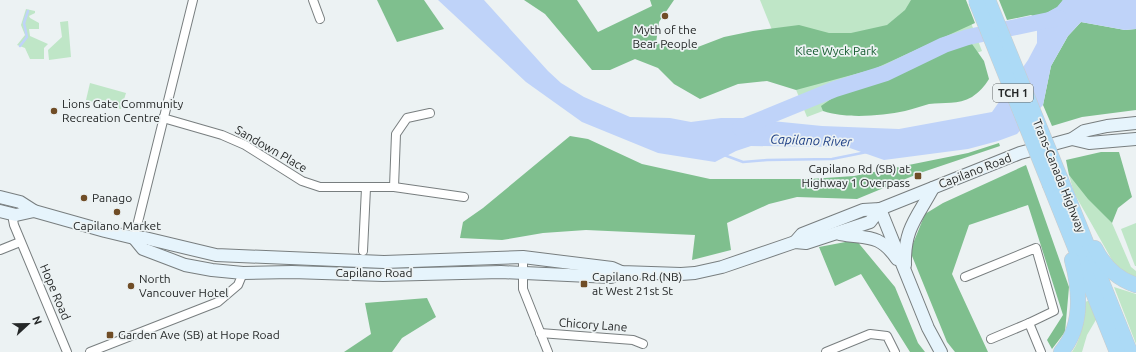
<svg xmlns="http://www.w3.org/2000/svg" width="1136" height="352" viewBox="0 0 1136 352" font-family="Ubuntu,sans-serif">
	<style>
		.green { fill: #bfe6c7 }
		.forest { fill: #7fbf8e }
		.water { fill: #bfd3f9 }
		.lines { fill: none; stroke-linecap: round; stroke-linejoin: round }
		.stream { stroke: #bfd3f9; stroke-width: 2.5 }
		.river { stroke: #bfd3f9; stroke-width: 16 }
		.street-casing { stroke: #787e7f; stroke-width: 10 }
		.secondary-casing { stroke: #787e7f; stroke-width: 14 }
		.highway-casing { stroke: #cbcbcb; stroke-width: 16 }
		.street { stroke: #fff; stroke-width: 8 }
		.secondary { stroke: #e6f4fc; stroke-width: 12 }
		.highway { stroke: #acdaf6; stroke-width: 15 }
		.highway-bridge-casing { stroke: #cbcbcb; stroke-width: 16; stroke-linecap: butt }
		.highway-bridge { stroke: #acdaf6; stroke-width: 15 }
		.poi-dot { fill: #704d26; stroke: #ecf2f3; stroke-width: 1.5 }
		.labels { text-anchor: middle; stroke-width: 3.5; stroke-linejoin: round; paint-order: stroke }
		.shield { fill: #ecf2f3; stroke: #616565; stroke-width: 1 }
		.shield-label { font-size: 11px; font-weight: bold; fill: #252828 }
		.poi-label { font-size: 12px; fill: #252828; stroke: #ecf2f3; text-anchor: start }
		.park-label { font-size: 12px; fill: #12592d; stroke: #ecf2f3 }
		.street-label { font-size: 12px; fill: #252828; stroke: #ecf2f3 }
		.water-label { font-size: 13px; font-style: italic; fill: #1c3e85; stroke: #ecf2f3 }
	</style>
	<rect width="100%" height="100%" fill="#ecf2f3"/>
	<g class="green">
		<path d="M760,0H962L982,51L807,117Z"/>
		<path d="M26,9L35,11V13L29,16L30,18L39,23V29H29L30,36L48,44L44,48V59H30L25,48L17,45L25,35L21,25Z"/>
		<path d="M68,21L71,57L49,60L48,50L62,37L60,22Z"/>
		<path d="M90,83L126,93L121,109L86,100Z"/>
		<path d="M1069,175L1112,223L1131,267L1136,271V278L1116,267L1074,193Z"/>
		<path d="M1136,223V266H1135L1121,229Z"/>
		<path d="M1114,287L1136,294V344Z"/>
		<path d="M1092,299L1097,318L1087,335L1082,352H1072C1082,338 1084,319 1083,303Z"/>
	</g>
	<g class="forest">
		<path d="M377,0H424L444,29L397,42Z"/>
		<path d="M524,0H577L598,32L652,6L650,0H674L659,22L656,43L690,50L724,37L753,31L799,25L829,33H851L887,25L905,10L911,0H966L975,23L874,69L796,90L767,81L738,84L700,99L674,84L658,68L635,59L610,70H592L545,14Z"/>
		<path d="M999,0H1063L1058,7L1037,18L1031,15L1007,20Z"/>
		<path d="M1081,22L1125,30L1136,29V110L1082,117L1052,126L1043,105L1051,66L1068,36Z"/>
		<path d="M972,44L984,61L989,79C985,86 978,93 972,97C958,105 944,102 929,104C921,106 914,109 905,111C881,116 846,119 823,111L821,106L834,97L878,79L899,68L955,47Z"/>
		<path d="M570,136L588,139L642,164L710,179H810L854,176L968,153L999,143L1000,146L920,173L857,199L797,197L769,204L727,223L731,250L692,260L695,235L586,230L543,233L502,240L460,238L463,222L483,208Z"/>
		<path d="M1101,152H1119L1132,197L1118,208L1112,223L1088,199L1069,175L1066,160Z"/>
		<path d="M1026,165L1069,287L1065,332L1052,349L1047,340L1063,315L1028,205L969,225L952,274L988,352H955L947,342L910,251L925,214L943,203Z"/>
		<path d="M856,240L895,287L918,343L925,352H910L861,274L835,286L819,247Z"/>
		<path d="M427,298L436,317L402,338L392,352H344L371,334L365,303Z"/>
	</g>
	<path class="water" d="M438,0H484L548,71L561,83L584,97L630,117L670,118L691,122L721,118H743L822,126L899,129L992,112L1028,60L1037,43V18L1057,7L1063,0H1136V29L1125,30L1081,22L1068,36L1051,66L1043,105L1017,134L998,141L968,149L884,160L847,147L751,146L736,151L715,162L658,153L582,122L526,82Z"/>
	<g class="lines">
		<g class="stream">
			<path d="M20,46L27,37L24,23L28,11"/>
			<path d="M724,155L743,162L767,160L832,159L867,152"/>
		</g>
		<path class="river" d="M740,128L835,89L886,73L944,45L968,37L1059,18"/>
		<defs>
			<g id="street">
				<path d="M313,0L320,19"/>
				<path d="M163,118L222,135L245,145L302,181L320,187H394L464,197"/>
				<path d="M394,187L396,134L407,118L430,113"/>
				<path d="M16,215L13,220L14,225L67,352"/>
				<path d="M134,238L193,0"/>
				<path d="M0,250L20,242"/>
				<path d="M363,251L366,188"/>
				<path d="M523,257V289L548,352"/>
				<path d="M965,277L1036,248L1054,311L1029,323L1041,352"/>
				<path d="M540,333L633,340L643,344"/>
				<path d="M991,339L1029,323"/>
				<path d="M90,352L218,302L238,285L243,273"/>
				<path d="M826,352L870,334L887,336L895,352"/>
			</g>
			<g id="secondary">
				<path d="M1072,139L1089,143L1136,139"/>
				<path d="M0,197L20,202L34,211L105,231L134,238H145L216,255L384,262L523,257L612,268L621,272L681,274L695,273L722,267L795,242L806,243L870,222L880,209"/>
				<path d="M880,209L928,328L941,352"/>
				<path d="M0,211L16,215L34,211"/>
				<path d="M840,234C867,239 879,233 897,259"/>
				<path d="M134,238L143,249L185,265L212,270L243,273L292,272L383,275L501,272L611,277L621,272"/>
				<path d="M795,242L802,234L863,210L880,209L1020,153L1072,139L1084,131L1107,126L1136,123"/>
				<path d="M905,265C904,228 917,218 933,188"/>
			</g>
			<g id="highway">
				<path d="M1061,180L1130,352"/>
				<path d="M1050,185L1117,352"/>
				<path d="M1095,248C1104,266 1117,279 1136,285"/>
				<path d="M1061,352C1083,327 1080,290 1072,260"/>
			</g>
		</defs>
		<use href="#street" class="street-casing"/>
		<use href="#secondary" class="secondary-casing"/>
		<use href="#highway" class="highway-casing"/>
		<use href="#street" class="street"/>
		<use href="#secondary" class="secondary"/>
		<use href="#highway" class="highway"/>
		<defs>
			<g id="highway-bridge">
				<path d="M988,0L1061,180"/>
				<path d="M976,1L1050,185"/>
			</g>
		</defs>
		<use href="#highway-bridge" class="highway-bridge-casing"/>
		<use href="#highway-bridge" class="highway-bridge"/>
	</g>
	<g class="poi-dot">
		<circle cx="665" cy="16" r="4"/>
		<circle cx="54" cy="111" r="4"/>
		<rect x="914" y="172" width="8" height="8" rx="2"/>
		<circle cx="84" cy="198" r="4"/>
		<circle cx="117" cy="212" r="4"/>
		<rect x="580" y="280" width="8" height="8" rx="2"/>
		<circle cx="131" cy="286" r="4"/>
		<rect x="106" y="331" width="8" height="8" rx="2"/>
	</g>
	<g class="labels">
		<rect class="shield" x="993" y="84" width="40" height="18" rx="3"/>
		<g class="shield-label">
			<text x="1013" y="97">TCH 1</text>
		</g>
		<g class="poi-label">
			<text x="665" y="34" text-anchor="middle">Myth of the<tspan x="665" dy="14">Bear People</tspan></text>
			<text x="62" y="108">Lions Gate Community<tspan x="62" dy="14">Recreation Centre</tspan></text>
			<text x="910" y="173" text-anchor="end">Capilano Rd (SB) at<tspan x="910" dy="14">Highway 1 Overpass</tspan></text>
			<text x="92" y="202">Panago</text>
			<text x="117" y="230" text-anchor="middle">Capilano Market</text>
			<text x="592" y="281">Capilano Rd (NB)<tspan x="592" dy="14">at West 21st St</tspan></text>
			<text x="139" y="283">North<tspan x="139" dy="14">Vancouver Hotel</tspan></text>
			<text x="118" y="339">Garden Ave (SB) at Hope Road</text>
		</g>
		<g class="park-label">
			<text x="836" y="55">Klee Wyck Park</text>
		</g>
		<g class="street-label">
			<text transform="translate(271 149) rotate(30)" y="4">Sandown Place</text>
			<text transform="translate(975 171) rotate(-21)" y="4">Capilano Road</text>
			<text transform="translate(1059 176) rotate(68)" y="4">Trans-Canada Highway</text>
			<text x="374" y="277">Capilano Road</text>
			<text transform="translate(55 292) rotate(67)" y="4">Hope Road</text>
			<text transform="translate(593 325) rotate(4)" y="4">Chicory Lane</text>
		</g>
		<g class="water-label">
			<text transform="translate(811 140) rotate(2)" y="5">Capilano River</text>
		</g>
	</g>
	<g transform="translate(28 324) rotate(68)" stroke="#ecf2f3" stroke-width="3" paint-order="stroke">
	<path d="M0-3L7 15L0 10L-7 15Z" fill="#252828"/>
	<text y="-6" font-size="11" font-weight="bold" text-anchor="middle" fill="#252828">N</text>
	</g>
</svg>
